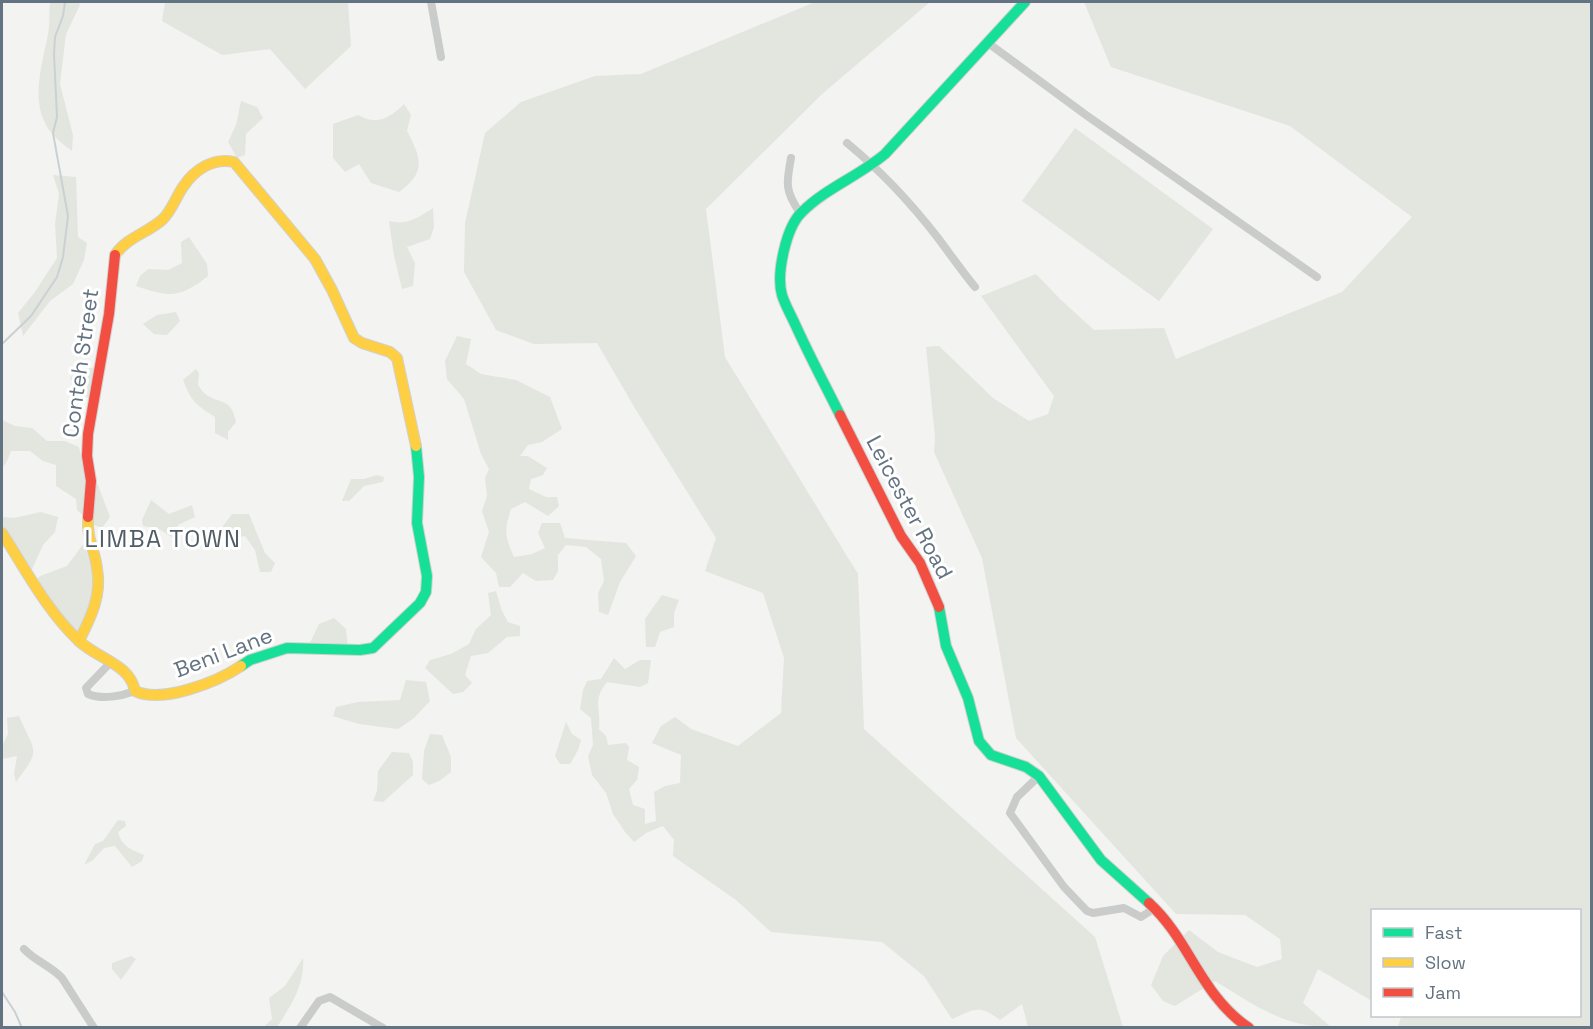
<svg xmlns="http://www.w3.org/2000/svg" width="1593" height="1029" viewBox="0 0 1593 1029" font-family="'Space Grotesk',sans-serif">
	<style>
		.green { fill: #e2e6df }
		.lines { fill: none; stroke-linecap: round; stroke-linejoin: round }
		.stream { stroke: #cad1d4; stroke-width: 2 }
		.fast-casing { stroke: #d0d1d0; stroke-width: 12 }
		.slow-casing { stroke: #d0d1d0; stroke-width: 12 }
		.jam-casing { stroke: #d0d1d0; stroke-width: 12 }
		.street { stroke: #cacccc; stroke-width: 8 }
		.fast { stroke: #16e098; stroke-width: 10 }
		.slow { stroke: #ffcf43; stroke-width: 10 }
		.jam { stroke: #f24e42; stroke-width: 10 }
		.labels { text-anchor: middle; stroke-width: 6; stroke-linejoin: round; paint-order: stroke }
		.street-label { font-size: 22px; fill: #637381; stroke: #fff }
		.neighbourhood-label { font-size: 24px; letter-spacing: 1.5px; fill: #515d66; stroke: #fff }
	</style>
	<rect width="100%" height="100%" fill="#f3f3f1"/>
	<g class="green">
		<path d="M50,2H79L80,5L66,34L60,84L73,135L72,151C62,144 49,133 44,121C32,94 43,61 48,34C50,24 49,12 50,2Z"/>
		<path d="M165,2H348L351,46L305,89L270,49L222,55L162,21Z"/>
		<path d="M815,2H930L821,95L706,209L725,357L858,574L864,729L1095,937L1123,1027H1028L1022,1004L1000,1020C979,1004 975,1009 952,1019L924,976L882,942L771,932L736,900L673,856L674,840L663,826L646,833L634,842L625,832L613,814L606,793L592,775L588,756L593,745L591,718L580,709L583,690L587,681L601,679L614,658L625,669L640,660H651L648,683L640,687L607,682C592,701 601,708 599,729L606,736L608,745L626,743L629,747L627,760L639,767L637,780L629,789L633,805L645,809V824L656,821L654,792L665,786L680,783L681,755L652,743L661,726L675,717L691,729L738,746L781,713L784,658L763,593L705,571L716,538L636,410L597,343L534,344L496,330L464,272L465,223L485,133L521,102L595,76L641,74Z"/>
		<path d="M1084,2H1591V1027H1398L1401,1017L1398,1016H1580V910H1372V1001L1318,969L1303,1003L1331,1027H1329C1283,1027 1253,1004 1215,981L1175,1006L1163,1001L1151,985L1163,956L1189,930L1218,952L1257,967L1282,959L1280,939L1245,915L1176,914L1016,738L982,558L934,452L935,437L926,347L939,346L993,398L1029,421L1048,414L1054,396L981,296L1036,274L1060,299L1094,330L1164,328L1176,359L1342,292L1412,217L1290,126L1111,67Z"/>
		<path d="M241,101L257,107L263,118L246,134L245,155L237,158L228,142L236,125Z"/>
		<path d="M404,104L411,115L407,131C421,158 427,172 399,192L371,183L359,164L345,172L333,158V124L358,115C377,126 390,118 404,104Z"/>
		<path d="M1075,128L1213,229L1159,301L1022,201Z"/>
		<path d="M53,175L76,177L78,237L87,243L84,260L73,284L50,301L23,336L18,313L35,292L57,258L55,224L59,194Z"/>
		<path d="M433,208L434,227L430,239L407,247L415,263L413,286L402,289L394,256L389,221C407,226 419,217 433,208Z"/>
		<path d="M189,237L207,264L208,276C179,299 169,297 136,286L140,276L148,269L168,270L182,263L181,242Z"/>
		<path d="M176,312L180,321L167,335L154,334L143,324L157,315Z"/>
		<path d="M457,336L471,339L466,364L481,374L516,380L550,397L562,429L542,442L528,445L520,456H528L547,468L543,475L531,479L529,489L546,497H557L559,506L548,516L525,502L511,509C504,529 505,538 514,557L532,554L545,548L538,533L542,523H560L565,538L626,543L636,556L620,582L608,615L599,612L598,593L604,581L601,559L586,547L566,545L558,555V571L553,580L536,581L523,573L510,587H499L496,573L481,557L489,532L482,511L487,496L485,478L489,469L481,454L464,399L447,379L445,361Z"/>
		<path d="M96,367L93,404L84,394L73,388L70,378L77,371Z"/>
		<path d="M196,369L199,373L198,385C201,389 204,394 208,396C223,404 231,399 236,422L228,432V440L215,433V417C196,405 191,401 183,380Z"/>
		<path d="M2,420L15,426L32,428L47,441H65L79,447L84,468L98,485L110,517L102,528L94,525L77,510L76,499L56,486V465L43,461L30,451H11L7,461L2,468Z"/>
		<path d="M377,475L384,477L383,482L364,486L349,501H342L351,479H364Z"/>
		<path d="M151,500L169,514L192,505L195,517L178,525L173,538L159,529L143,526L142,520Z"/>
		<path d="M41,512L58,517L55,532L43,545L29,576L2,533V517L14,518Z"/>
		<path d="M232,514H249L265,553L275,563L271,572H260L255,550L245,536L225,540L223,526Z"/>
		<path d="M84,543L99,589L79,641L34,583L40,576L67,566Z"/>
		<path d="M496,591L502,611L508,622L520,626V636L507,637L488,653L471,656L465,675L472,683L463,692L453,694L425,668L430,660L451,654L469,644L476,629L491,615L488,593Z"/>
		<path d="M662,595L679,600L674,613V627L660,632L655,647H646L645,619Z"/>
		<path d="M334,618L346,629L348,648L307,649L319,624Z"/>
		<path d="M406,680L426,682L430,701L414,718L398,729L359,724L333,716L336,707L358,702L400,700Z"/>
		<path d="M19,716C35,754 42,747 16,782L14,774L17,756L2,759V746L8,734L7,718Z"/>
		<path d="M566,722L572,734L581,740L578,750L570,764H560L555,756Z"/>
		<path d="M430,734L442,735L451,757V772L439,781L429,785L422,779L424,751Z"/>
		<path d="M392,752L409,753L413,762V775L383,802L373,801L377,791L378,771Z"/>
		<path d="M118,820L125,821L126,826L118,832C121,846 132,850 144,855L142,861L132,867L115,846L104,848L93,860L84,865L95,844L103,841Z"/>
		<path d="M131,956L136,959L121,980L112,969V963Z"/>
		<path d="M303,958C305,984 291,1006 277,1027H264L272,1019L269,998L285,986Z"/>
	</g>
	<g class="lines">
		<g class="stream">
			<path d="M2,344L31,316L57,277L63,257L68,216L53,133L57,117L54,54L55,37L63,16L65,2"/>
			<path d="M2,992L15,1012L22,1028"/>
		</g>
		<defs>
			<g id="fast">
				<path d="M840,415C825,385 809,355 795,324C791,315 785,305 782,295C776,274 786,227 802,212C826,188 859,176 885,154L1025,2"/>
				<path d="M939,607L946,646L968,698L979,741L991,755L1026,767L1039,776L1101,860L1149,903"/>
				<path d="M241,666L250,660L287,648L360,650L373,648L420,603L426,592L427,576L417,523L419,477L416,446"/>
			</g>
			<g id="slow">
				<path d="M115,255C127,237 148,233 163,219C172,210 176,197 183,187C194,170 213,157 234,162L315,259L332,290L354,338L362,343L390,352L397,358L416,446"/>
				<path d="M2,533C26,570 47,611 79,641C98,659 130,664 135,691C162,704 217,682 241,666"/>
				<path d="M79,641C91,617 102,596 97,568C94,547 87,541 88,517"/>
			</g>
			<g id="jam">
				<path d="M840,415L901,536L920,563L939,607"/>
				<path d="M88,517L91,481L87,456L88,434L109,314L115,255"/>
				<path d="M1149,903C1190,940 1200,995 1249,1028"/>
			</g>
		</defs>
		<use href="#fast" class="fast-casing"/>
		<use href="#slow" class="slow-casing"/>
		<use href="#jam" class="jam-casing"/>
		<g class="street">
			<path d="M431,2L441,57"/>
			<path d="M988,43L1086,115L1317,277"/>
			<path d="M847,143C881,171 911,203 938,238C950,254 962,271 975,287"/>
			<path d="M791,158C786,184 785,191 800,213"/>
			<path d="M111,662L86,688L88,694C102,700 122,696 135,691"/>
			<path d="M1039,776L1017,797L1010,813L1064,887L1087,911L1093,913L1124,908L1141,917L1155,908"/>
			<path d="M24,949C35,961 51,966 62,978L94,1028"/>
			<path d="M300,1028L319,1001L330,997L383,1028"/>
		</g>
		<use href="#fast" class="fast"/>
		<use href="#slow" class="slow"/>
		<use href="#jam" class="jam"/>
	</g>
	<g class="labels">
		<g class="street-label">
			<text transform="translate(80 363) rotate(-82)" y="8">Conteh Street</text>
			<text transform="translate(910 507) rotate(62)" y="8">Leicester Road</text>
			<text transform="translate(223 652) rotate(-21)" y="8">Beni Lane</text>
		</g>
		<g class="neighbourhood-label">
			<text x="163" y="547">LIMBA TOWN</text>
		</g>
	</g>
	<rect width="1593" height="1029" fill="none" stroke="#637381" stroke-width="6"/>
	<rect x="1371" y="909" width="210" height="108" fill="#ffffff" stroke="#c1c7cd" stroke-width="1.5"/>
	<rect x="1383" y="928" width="30" height="9" fill="#16e098" stroke="#c1c7cd" stroke-width="1.5"/>
	<text x="1425" y="939" font-size="18" fill="#637381">Fast</text>
	<rect x="1383" y="958" width="30" height="9" fill="#ffcf43" stroke="#c1c7cd" stroke-width="1.5"/>
	<text x="1425" y="969" font-size="18" fill="#637381">Slow</text>
	<rect x="1383" y="988" width="30" height="9" fill="#f24e42" stroke="#c1c7cd" stroke-width="1.5"/>
	<text x="1425" y="999" font-size="18" fill="#637381">Jam</text>
</svg>
